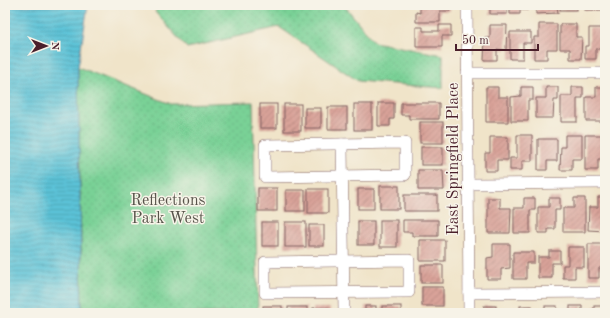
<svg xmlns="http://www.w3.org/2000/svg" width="610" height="318" viewBox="0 0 610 318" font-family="'Old Standard TT',serif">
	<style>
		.park { fill: url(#park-dots); stroke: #627860 }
		.water { fill: url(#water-rules); stroke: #537182 }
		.building { fill: url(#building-hatch) }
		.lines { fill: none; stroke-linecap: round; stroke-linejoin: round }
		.minor-casing { stroke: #846462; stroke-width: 12 }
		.minor { stroke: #fff; stroke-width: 11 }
		.labels { text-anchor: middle; stroke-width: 3; stroke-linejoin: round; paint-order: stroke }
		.street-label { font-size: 16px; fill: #4a1f2b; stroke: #f7f3e8 }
		.park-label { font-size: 16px; fill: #58544b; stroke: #f7f3e8 }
	</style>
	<defs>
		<pattern id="park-dots" width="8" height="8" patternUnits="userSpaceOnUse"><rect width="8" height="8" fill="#79d196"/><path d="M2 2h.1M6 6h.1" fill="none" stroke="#6ab381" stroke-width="1.8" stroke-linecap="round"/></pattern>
		<pattern id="water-rules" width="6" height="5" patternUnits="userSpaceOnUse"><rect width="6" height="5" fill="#5cc3d8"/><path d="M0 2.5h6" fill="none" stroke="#4e9eaf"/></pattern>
		<pattern id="building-hatch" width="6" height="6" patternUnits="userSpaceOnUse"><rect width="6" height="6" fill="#d9a399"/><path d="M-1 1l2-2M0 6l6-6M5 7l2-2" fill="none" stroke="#b2847d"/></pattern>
	</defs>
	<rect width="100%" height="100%" fill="#f7f3e8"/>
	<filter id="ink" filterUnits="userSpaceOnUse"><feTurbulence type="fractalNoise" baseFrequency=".025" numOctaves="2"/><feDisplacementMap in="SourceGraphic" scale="8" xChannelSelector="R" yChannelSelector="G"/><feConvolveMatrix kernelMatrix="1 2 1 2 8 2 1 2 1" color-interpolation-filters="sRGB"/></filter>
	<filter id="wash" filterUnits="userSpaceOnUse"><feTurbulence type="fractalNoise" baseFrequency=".012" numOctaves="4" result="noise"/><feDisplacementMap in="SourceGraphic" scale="16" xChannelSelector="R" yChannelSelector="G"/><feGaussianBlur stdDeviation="0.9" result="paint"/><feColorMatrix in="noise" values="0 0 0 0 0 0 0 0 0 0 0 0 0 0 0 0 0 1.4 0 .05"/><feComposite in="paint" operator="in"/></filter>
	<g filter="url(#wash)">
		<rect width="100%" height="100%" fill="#f0e4c9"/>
		<g class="park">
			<path d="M159,5H344L374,42L443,55V88L358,81L279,27L187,48L155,12Z"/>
			<path d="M78,67L171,104L253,102L258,313H82Z"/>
		</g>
		<path class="water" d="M5,5H88L78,67L82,313H5Z"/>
		<g id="blocks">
			<g class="building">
				<path d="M420,5H450V11H440V22H416V12L420,13Z"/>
				<rect x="490" y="5" width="17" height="9"/>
				<path d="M510,5H528V10H520V14H510Z"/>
				<path d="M536,5H557L558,13L536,14Z"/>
				<rect x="560" y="5" width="17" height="5"/>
				<rect x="585" y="5" width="18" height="5"/>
				<path d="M539,24H557V49H547V59H534V37H539Z"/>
				<path d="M560,24H576V37H582L581,59H570V49H560Z"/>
				<path d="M439,25H451V36H442V47H416V27H423V31H439Z"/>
				<path d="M490,25H507L506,50L497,49V60H484L485,38H490Z"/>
				<path d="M589,28H605V49H596V59H585V46H589Z"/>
				<path d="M510,32H531V43H523V59H510Z"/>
				<path d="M486,87H498V97H508V122H486Z"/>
				<path d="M521,87H533V100H528V121H511V97L521,96Z"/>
				<path d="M546,87H558V100H554L553,118H536V98H546Z"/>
				<path d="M572,87H583V98H577V122H561V96H572Z"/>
				<path d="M596,87H605V121H586V97H596Z"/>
				<path d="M378,103H394V119H390V126H378Z"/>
				<path d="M401,103H439V119H409V115H401Z"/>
				<rect x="260" y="104" width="17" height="24"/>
				<rect x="284" y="104" width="17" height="27"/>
				<rect x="354" y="104" width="18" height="26"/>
				<rect x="328" y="107" width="19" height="22"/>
				<rect x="305" y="108" width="16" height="20"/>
				<rect x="420" y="122" width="23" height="21"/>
				<path d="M517,135H532V161H522V170H510V158H517Z"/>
				<path d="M565,135H582V159H572V170H560L561,147H565Z"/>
				<path d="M585,135H605V159H598V170H585Z"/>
				<path d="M490,137H508V160H497V171H485V153H490Z"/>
				<path d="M538,139H557V161H547V170H538Z"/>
				<rect x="421" y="147" width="22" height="18"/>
				<path d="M418,170H443L444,190H418Z"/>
				<rect x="380" y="186" width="19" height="23"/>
				<rect x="258" y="188" width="19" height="23"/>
				<rect x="308" y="189" width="20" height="24"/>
				<rect x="358" y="189" width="16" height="20"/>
				<rect x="286" y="190" width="19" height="21"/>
				<rect x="404" y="195" width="33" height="16"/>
				<path d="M598,197H605V231L588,230L589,207H598Z"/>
				<path d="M488,198H500V208H511L510,233H488Z"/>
				<path d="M524,198H535V210H530V233H514V208H524Z"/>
				<path d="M549,198H560V210H555V229H548V233H538V207H549Z"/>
				<path d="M574,198H585V232H563V208H574Z"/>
				<rect x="380" y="220" width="17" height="27"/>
				<path d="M403,220H438V236H412V232H403Z"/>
				<rect x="358" y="221" width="16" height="24"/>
				<rect x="262" y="222" width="16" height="24"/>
				<rect x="285" y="222" width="21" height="25"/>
				<rect x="309" y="225" width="15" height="21"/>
				<rect x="420" y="240" width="25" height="21"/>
				<path d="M493,244H510V268L501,269V279H487V258L493,257Z"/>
				<path d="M588,244H605V268H599V278H588Z"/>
				<path d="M568,247H584V267H575V278H563V265H568Z"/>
				<path d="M549,251H560V263H552V278H538V257H549Z"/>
				<path d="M513,252H534V263H526V279H513Z"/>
				<rect x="421" y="265" width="22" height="18"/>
				<rect x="422" y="287" width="21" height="19"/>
				<rect x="263" y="306" width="19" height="7"/>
				<rect x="365" y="306" width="11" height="7"/>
				<rect x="382" y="306" width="19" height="7"/>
				<rect x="484" y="306" width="12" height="7"/>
				<rect x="520" y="306" width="12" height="7"/>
				<rect x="545" y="306" width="12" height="7"/>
				<rect x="570" y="306" width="12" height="7"/>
				<rect x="594" y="306" width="11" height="7"/>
				<rect x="288" y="307" width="19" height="6"/>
				<rect x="313" y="308" width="17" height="5"/>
			</g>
		</g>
	</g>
	<g filter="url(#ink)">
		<use href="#blocks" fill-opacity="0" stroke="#846462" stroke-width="1"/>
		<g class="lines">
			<defs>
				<g id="minor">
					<path d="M467,5L469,313"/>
					<path d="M467,73H605"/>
					<path d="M405,143V175L265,177V145Z"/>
					<path d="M342,144L344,313"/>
					<path d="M468,184L605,183"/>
					<path d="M409,260V292L265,293V262Z"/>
					<path d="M469,293L605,292"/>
				</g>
			</defs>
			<use href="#minor" class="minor-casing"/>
			<use href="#minor" class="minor"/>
		</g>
	</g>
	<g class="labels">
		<g class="street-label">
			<text transform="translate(452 159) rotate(-90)" y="6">East Springfield Place</text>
		</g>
		<g class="park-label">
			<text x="168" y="205">Reflections<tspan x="168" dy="18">Park West</tspan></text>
		</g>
	</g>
	<rect width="610" height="318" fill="none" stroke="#f7f3e8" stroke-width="20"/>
	<g transform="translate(46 46) rotate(90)" stroke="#f7f3e8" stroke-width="3" paint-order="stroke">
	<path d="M0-3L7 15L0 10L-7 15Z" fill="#4a1f2b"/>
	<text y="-6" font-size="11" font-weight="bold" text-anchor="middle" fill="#4a1f2b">N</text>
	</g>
	<path d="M456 44v6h82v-6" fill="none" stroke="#4a1f2b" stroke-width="2"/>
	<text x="462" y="44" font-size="12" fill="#4a1f2b" stroke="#f7f3e8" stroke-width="3" paint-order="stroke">50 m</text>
</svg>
